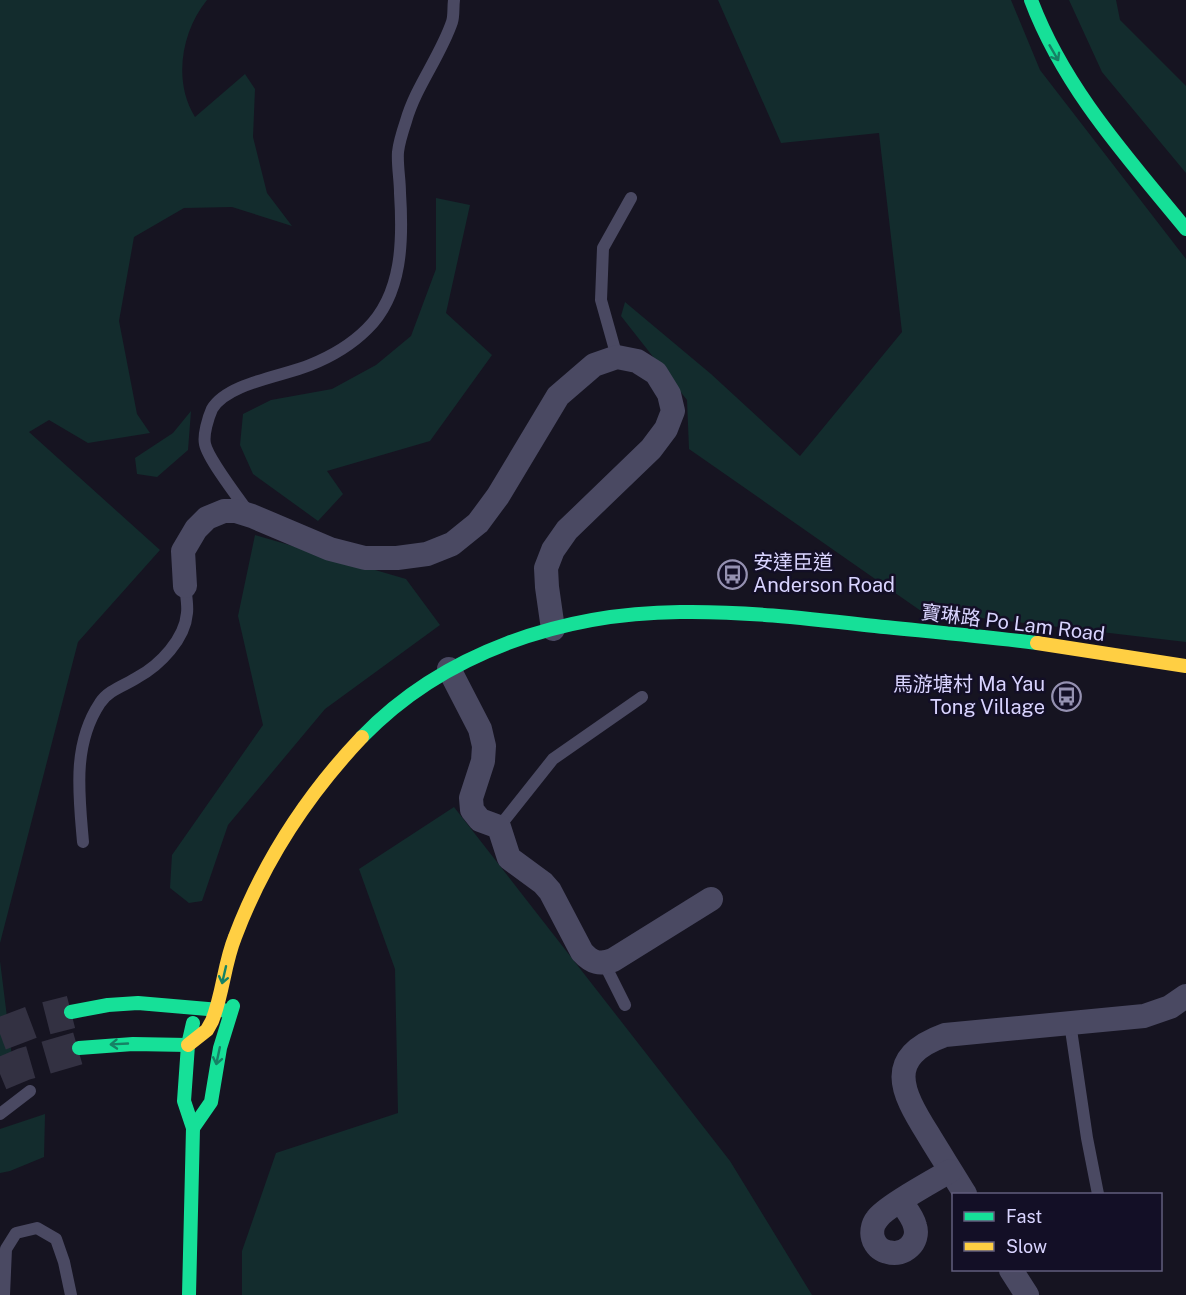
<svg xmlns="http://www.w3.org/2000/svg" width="1186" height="1295" viewBox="0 0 1186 1295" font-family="'Public Sans','Noto Sans TC',sans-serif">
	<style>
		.green { fill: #132c2d }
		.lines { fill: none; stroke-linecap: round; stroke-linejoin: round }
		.secondary-tunnel { stroke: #333142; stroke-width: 33; stroke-dasharray: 33 16; stroke-linecap: butt }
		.lane { stroke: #4a4962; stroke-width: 12 }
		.street { stroke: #4a4962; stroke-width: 24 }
		.fast { stroke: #16e098; stroke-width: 14 }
		.slow { stroke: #ffcf43; stroke-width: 14 }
		.oneway { stroke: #158265 }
		.labels { text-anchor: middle; stroke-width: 5; stroke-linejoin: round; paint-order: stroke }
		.poi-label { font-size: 20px; fill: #d9d4ff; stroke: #130f26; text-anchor: start }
		.street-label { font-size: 20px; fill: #d9d4ff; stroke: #130f26 }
	</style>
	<rect width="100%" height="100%" fill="#161421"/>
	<g class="green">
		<path d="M0,0H207C181,32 173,82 195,117L245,74L255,89L253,137L267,193L292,226L232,207L184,208L134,237L119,321L137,414L150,433L88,443L49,420L29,432L160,550L78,642L0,943Z"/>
		<path d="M718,0H1011L1040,70L1186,259V642L921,611L689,449L687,400L621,316L625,302L711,374L800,456L902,332L879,133L781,143Z"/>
		<path d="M1069,0H1116L1120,20L1186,86V173L1102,72Z"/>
		<path d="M436,198L470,205L446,313L492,355L430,441L327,471L343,494L318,521L253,474L240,445L243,414L271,400L332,389L376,365L411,336L436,269Z"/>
		<path d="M191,411L188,450L157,477L137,474L135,458L173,433Z"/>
		<path d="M255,535L406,579L440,625L325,709L228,825L202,901L189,903L170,888L172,855L263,725L238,616Z"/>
		<path d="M454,807L730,1161L812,1295H242V1251L276,1153L398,1113L395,969L359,869Z"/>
		<path d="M0,961L13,1065L0,1069Z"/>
		<path d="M45,1114L44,1157L10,1171L0,1173V1129Z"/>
	</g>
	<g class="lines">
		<g class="secondary-tunnel">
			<path d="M0,1034L32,1022L71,1012"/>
			<path d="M0,1074L24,1064L79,1048"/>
		</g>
		<g class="lane">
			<path d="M617,357L601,300L603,248L631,198"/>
			<path d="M249,513C239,499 208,459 205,444C203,435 208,418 212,409C227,383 284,376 310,365C330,357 351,345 367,329C403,294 403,239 400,193C400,179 397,165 398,152C399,142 403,130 406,121C416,86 440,57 452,22C454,16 453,7 454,0"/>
			<path d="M499,827L553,759L642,697"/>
			<path d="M83,842C79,795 72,745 100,703C108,690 126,685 138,677C160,665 185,639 187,613C188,605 186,595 185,586"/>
			<path d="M604,963L625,1005"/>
			<path d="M1070,1023L1087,1138L1098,1194"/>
			<path d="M0,1114L30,1091"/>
			<path d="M4,1295L6,1249L16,1233L37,1228L56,1239L64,1262L71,1295"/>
		</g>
		<g class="street">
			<path d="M185,586L183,551L196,529L207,518L224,511H236L252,516L330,549L365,558H397L427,554L452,544L478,523L498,496L558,396L594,365L617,357L637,361L656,373L669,394L673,411L666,429L651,449L567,530L553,550L546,568L547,587L553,629"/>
			<path d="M449,669L480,729L484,746L483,761L471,798L472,810L480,820L499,827L509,858L543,883L550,891L582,952C592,963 600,965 613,960L711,899"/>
			<path d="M965,1194C953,1174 940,1154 928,1134C901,1091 884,1057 945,1035L1144,1016L1170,1007L1186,996"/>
			<path d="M901,1202C906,1209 913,1217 915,1226C920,1242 904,1257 888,1252C882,1251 877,1247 874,1241C871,1234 872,1225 877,1219C885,1207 935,1180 950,1171"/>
			<path d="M1011,1270L1027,1295"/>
		</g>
		<g class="fast">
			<path d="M1031,0C1064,88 1127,157 1186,229"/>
			<path d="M362,737C444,652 563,613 680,612C742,611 804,618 865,625C923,631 980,636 1037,643"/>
			<path d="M71,1012L108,1005L138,1003L231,1011"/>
			<path d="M79,1048L133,1044L188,1045"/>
			<path d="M193,1128L211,1102L220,1048L233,1006"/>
			<path d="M189,1295L193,1128L184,1101L188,1045L193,1023"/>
		</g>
		<g class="slow">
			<path d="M1037,643L1186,666"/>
			<path d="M188,1045L207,1030L212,1021C223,994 224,964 235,937C263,863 308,794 362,737"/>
		</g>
	</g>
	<defs><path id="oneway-shaft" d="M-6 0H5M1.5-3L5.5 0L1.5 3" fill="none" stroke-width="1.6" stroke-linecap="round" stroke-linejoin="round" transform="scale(1.5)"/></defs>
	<g class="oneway">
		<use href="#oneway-shaft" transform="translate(1054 53) rotate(60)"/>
		<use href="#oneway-shaft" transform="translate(224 975) rotate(103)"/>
		<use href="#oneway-shaft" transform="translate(119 1044) rotate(177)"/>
		<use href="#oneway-shaft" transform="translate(218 1056) rotate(102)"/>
	</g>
	<defs>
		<symbol id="bus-ring" viewBox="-11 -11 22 22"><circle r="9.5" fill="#130f26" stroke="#9591b1" stroke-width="1.5"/><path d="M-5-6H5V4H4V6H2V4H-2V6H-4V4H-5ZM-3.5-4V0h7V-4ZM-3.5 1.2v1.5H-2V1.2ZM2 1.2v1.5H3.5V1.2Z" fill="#9591b1"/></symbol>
	</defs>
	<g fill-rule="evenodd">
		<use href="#bus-ring" x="716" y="558" width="33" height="33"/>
		<use href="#bus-ring" x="1050" y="680" width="33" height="33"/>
	</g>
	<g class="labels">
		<g class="poi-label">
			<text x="753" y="569">安達臣道<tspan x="753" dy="23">Anderson Road</tspan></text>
			<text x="1045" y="691" text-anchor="end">馬游塘村 Ma Yau<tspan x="1045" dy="23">Tong Village</tspan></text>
		</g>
		<g class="street-label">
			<text transform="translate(1013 623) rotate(7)" y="7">寶琳路 Po Lam Road</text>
		</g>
	</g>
	<rect x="952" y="1193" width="210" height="78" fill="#130f26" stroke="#625e7d" stroke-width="1.5"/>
	<rect x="964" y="1212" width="30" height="9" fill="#16e098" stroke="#625e7d" stroke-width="1.5"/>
	<text x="1006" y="1223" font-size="18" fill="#d9d4ff">Fast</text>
	<rect x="964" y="1242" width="30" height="9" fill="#ffcf43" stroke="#625e7d" stroke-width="1.5"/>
	<text x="1006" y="1253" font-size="18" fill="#d9d4ff">Slow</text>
</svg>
